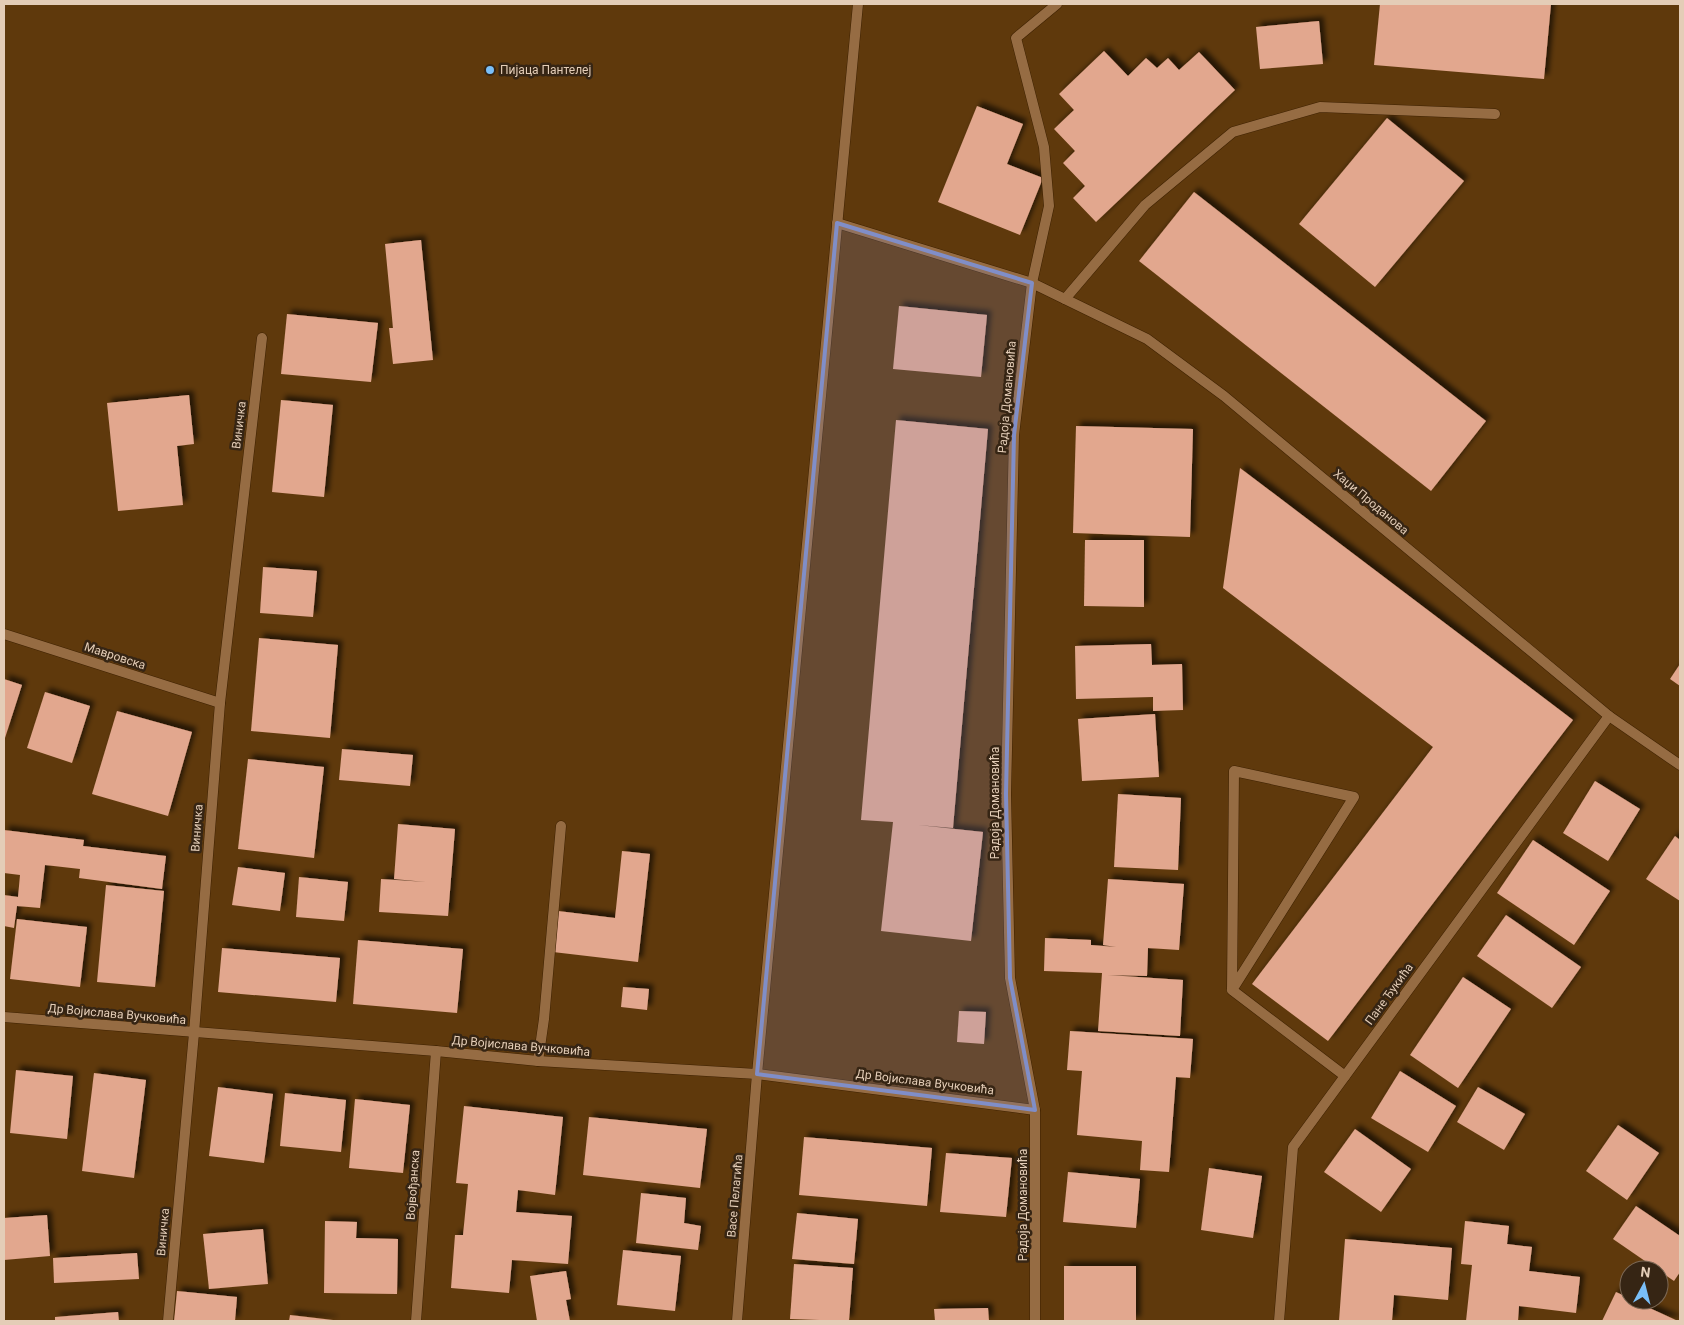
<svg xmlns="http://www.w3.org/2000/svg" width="1684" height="1325" viewBox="0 0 1684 1325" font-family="Roboto,sans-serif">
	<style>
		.building { fill: #e2a78e; filter: url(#shadow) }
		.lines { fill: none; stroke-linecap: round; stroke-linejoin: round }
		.service-casing { stroke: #3e2101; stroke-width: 11 }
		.minor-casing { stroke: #3e2101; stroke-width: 11 }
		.service { stroke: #966c43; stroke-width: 10 }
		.minor { stroke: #966c43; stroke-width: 10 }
		.marked { fill: #808ec8; fill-opacity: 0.2; stroke: #808ec8; stroke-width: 4; stroke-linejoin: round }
		.poi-dot { fill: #7abff8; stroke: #362514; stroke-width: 2 }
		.labels { text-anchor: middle; stroke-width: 5; stroke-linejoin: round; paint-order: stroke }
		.poi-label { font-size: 12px; fill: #e4cdb7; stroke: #362514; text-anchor: start }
		.street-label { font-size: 12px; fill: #e4cdb7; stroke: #362514 }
	</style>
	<defs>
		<filter id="shadow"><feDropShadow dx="4.5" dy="-4.5" stdDeviation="2.5" flood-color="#0009"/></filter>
	</defs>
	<rect width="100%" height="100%" fill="#5f390c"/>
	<g class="building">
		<path d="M1380,4H1551L1544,79L1374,65Z"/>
		<path d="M1319,21L1323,64L1260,69L1256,27Z"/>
		<path d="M1104,51L1128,76L1146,58L1157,68L1168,58L1179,70L1199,52L1235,90L1096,222L1073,198L1085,186L1063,163L1075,151L1054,129L1074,110L1059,94Z"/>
		<path d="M977,106L1023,124L1007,164L1043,178L1020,235L938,202Z"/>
		<path d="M1387,118L1464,181L1375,287L1299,224Z"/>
		<path d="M1194,192L1486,421L1431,491L1139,261Z"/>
		<path d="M421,240L433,360L393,364L389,328H393L385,244Z"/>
		<path d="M899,306L987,315L981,377L893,369Z"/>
		<path d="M287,314L378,323L371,382L281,374Z"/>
		<path d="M189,395L194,444L177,446L183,505L118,511L107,403Z"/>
		<path d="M281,400L333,405L324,497L272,492Z"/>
		<path d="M896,420L988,429L953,828L918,825L983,832L971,941L881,931L893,822L861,820Z"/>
		<path d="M1076,426L1193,429L1190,537L1073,533Z"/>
		<path d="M1240,468L1573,720L1328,1041L1252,984L1433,747L1223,588Z"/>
		<path d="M1085,540H1144V607L1084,606Z"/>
		<path d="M263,567L317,571L313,617L260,613Z"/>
		<path d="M259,638L338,645L330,738L251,731Z"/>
		<path d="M1151,644L1152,665L1182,664L1183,710L1153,711V697L1076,699L1075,646Z"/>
		<path d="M1680,664V686L1670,679Z"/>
		<path d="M4,679L22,685L4,741Z"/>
		<path d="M45,692L90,706L72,763L27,748Z"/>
		<path d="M117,711L192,732L168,816L92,794Z"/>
		<path d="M1155,714L1159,777L1082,781L1078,719Z"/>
		<path d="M342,749L413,755L410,786L339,780Z"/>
		<path d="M248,759L324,767L314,858L238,849Z"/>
		<path d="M1595,781L1640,809L1608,861L1563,833Z"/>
		<path d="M1118,794L1181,798L1178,870L1114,867Z"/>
		<path d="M398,824L455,829L448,916L379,912L381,879L426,882L394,879Z"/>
		<path d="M4,830L84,840L83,846L166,856L162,889L79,878L80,869L45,865L40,908L17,906L14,928L4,926V895L18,897L20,875L4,873Z"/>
		<path d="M1675,836L1680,840V901L1646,879Z"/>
		<path d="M1533,840L1610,891L1574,945L1497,893Z"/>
		<path d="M622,851L650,854L638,962L553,952L558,911L615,918Z"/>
		<path d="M238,867L285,873L280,911L232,905Z"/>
		<path d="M299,877L348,882L344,921L296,917Z"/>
		<path d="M1108,879L1184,884L1179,950L1148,948L1147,976L1108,975L1183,980L1180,1036L1098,1031L1102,973L1044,971L1045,938L1091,940V945L1116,947L1103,945Z"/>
		<path d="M106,885L164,891L155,987L97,982Z"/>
		<path d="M1506,915L1581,967L1552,1008L1477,956Z"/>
		<path d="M17,919L87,927L80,987L10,979Z"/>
		<path d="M358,940L463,949L457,1013L353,1004Z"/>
		<path d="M222,948L340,958L336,1002L218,992Z"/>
		<path d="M1463,977L1511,1009L1458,1088L1410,1055Z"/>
		<path d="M623,987L649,989L647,1010L621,1007Z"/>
		<path d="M959,1011L986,1012L984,1044L957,1042Z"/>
		<path d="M1070,1031L1193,1039L1190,1078L1176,1077L1169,1172L1140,1170L1142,1141L1077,1135L1082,1071L1067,1070Z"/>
		<path d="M16,1070L73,1076L67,1139L10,1133Z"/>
		<path d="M1400,1071L1456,1106L1428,1152L1371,1118Z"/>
		<path d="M94,1073L146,1080L134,1178L82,1171Z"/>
		<path d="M218,1087L273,1094L264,1163L209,1156Z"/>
		<path d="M1478,1087L1525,1114L1504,1150L1457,1122Z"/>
		<path d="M285,1093L346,1100L341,1152L280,1146Z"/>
		<path d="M355,1099L410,1105L403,1173L349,1168Z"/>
		<path d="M464,1106L563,1117L555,1195L518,1190L516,1212L572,1216L568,1264L512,1260L509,1293L451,1288L455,1235H471H463L468,1184L456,1183Z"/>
		<path d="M589,1117L707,1129L700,1188L583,1175Z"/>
		<path d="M1618,1125L1659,1153L1627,1200L1586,1171Z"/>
		<path d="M1355,1129L1411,1169L1381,1212L1324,1172Z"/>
		<path d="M804,1137L932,1148L927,1206L799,1195Z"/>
		<path d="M946,1153L1012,1158L1006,1217L940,1212Z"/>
		<path d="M1209,1168L1262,1176L1253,1238L1201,1230Z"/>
		<path d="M1068,1172L1140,1179L1136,1228L1063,1222Z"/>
		<path d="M641,1193L686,1198L684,1223L701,1226L698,1250L636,1243Z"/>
		<path d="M1636,1206L1680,1236V1272L1674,1281L1613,1239Z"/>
		<path d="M797,1213L858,1219L854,1264L792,1259Z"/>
		<path d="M47,1215L50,1256L4,1260V1218Z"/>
		<path d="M325,1221L357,1222L356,1238L398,1239L397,1294L324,1293Z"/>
		<path d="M1465,1221L1509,1226L1507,1244L1532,1247L1529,1271L1580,1277L1576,1313L1519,1306L1518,1321H1466L1472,1265L1461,1264Z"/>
		<path d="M263,1229L268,1284L209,1289L203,1234Z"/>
		<path d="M1345,1239L1452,1248L1448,1300L1394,1295L1392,1321H1339Z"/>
		<path d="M623,1250L681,1256L675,1311L617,1305Z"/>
		<path d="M137,1253L139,1279L54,1283L53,1258Z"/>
		<path d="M794,1264L853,1268L849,1321L790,1319Z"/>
		<rect x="1064" y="1266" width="72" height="55"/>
		<path d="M566,1271L571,1299L566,1300L570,1321H537L530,1276Z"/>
		<path d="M177,1291L237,1297L235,1321H174Z"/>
		<path d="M1616,1292L1629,1298V1300H1632L1678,1321H1602Z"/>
		<path d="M988,1308L989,1321H935L934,1309Z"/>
		<path d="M118,1312L119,1321H55V1317Z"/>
		<path d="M290,1315L333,1320V1321H289Z"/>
	</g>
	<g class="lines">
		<defs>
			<g id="service">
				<path d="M1232,990L1234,771L1354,797L1232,990L1345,1076"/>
				<path d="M538,1061L544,1019L561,826"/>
			</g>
			<g id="minor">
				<path d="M837,223L1032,283L1147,339L1224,396L1609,716L1680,765"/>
				<path d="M1065,299L1145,205L1233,132L1320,107L1495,114"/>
				<path d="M4,634L220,703"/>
				<path d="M4,1017L436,1051L538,1061L757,1074L1035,1110"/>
				<path d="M168,1321L194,1033L220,703L262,338"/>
				<path d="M416,1321L436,1051"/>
				<path d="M737,1321L757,1074L858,4"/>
				<path d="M1035,1321V1110L1010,978L1006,794L1014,435L1032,283L1049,206L1044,147L1016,38L1057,4"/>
				<path d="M1279,1321L1293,1147L1609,716"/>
			</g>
		</defs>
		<use href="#service" class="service-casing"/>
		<use href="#minor" class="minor-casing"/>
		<use href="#service" class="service"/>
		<use href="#minor" class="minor"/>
	</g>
	<path class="marked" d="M837,223L1032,283L1014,435L1006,794L1010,978L1035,1110L757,1074Z"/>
	<circle class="poi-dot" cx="490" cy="70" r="5"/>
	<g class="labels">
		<g class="poi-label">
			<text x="500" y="74">Пијаца Пантелеј</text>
		</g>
		<g class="street-label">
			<text transform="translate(1007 397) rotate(-85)" y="4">Радоја Домановића</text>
			<text transform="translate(239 425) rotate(-83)" y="4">Виничка</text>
			<text transform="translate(1371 502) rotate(40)" y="4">Хаџи Проданова</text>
			<text transform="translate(115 656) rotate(18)" y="4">Мавровска</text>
			<text transform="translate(995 803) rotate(-90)" y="4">Радоја Домановића</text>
			<text transform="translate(197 828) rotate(-86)" y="4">Виничка</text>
			<text transform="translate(1389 994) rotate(-54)" y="4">Пане Ђукића</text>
			<text transform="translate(117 1014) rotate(5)" y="4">Др Војислава Вучковића</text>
			<text transform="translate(521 1046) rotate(5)" y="4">Др Војислава Вучковића</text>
			<text transform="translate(925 1082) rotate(7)" y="4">Др Војислава Вучковића</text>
			<text transform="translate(413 1185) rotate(-86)" y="4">Војвођанска</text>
			<text transform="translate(735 1196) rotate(-85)" y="4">Васе Пелагића</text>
			<text transform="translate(1023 1205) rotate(-90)" y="4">Радоја Домановића</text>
			<text transform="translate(163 1232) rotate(-85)" y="4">Виничка</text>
		</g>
	</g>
	<rect width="1684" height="1325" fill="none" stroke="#e4cdb7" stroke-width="10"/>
	<g transform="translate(1644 1285) rotate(7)"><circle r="24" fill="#362514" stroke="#7c6855"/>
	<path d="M0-4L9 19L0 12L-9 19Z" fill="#7abff8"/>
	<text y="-8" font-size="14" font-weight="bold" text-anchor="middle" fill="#e4cdb7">N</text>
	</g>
</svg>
